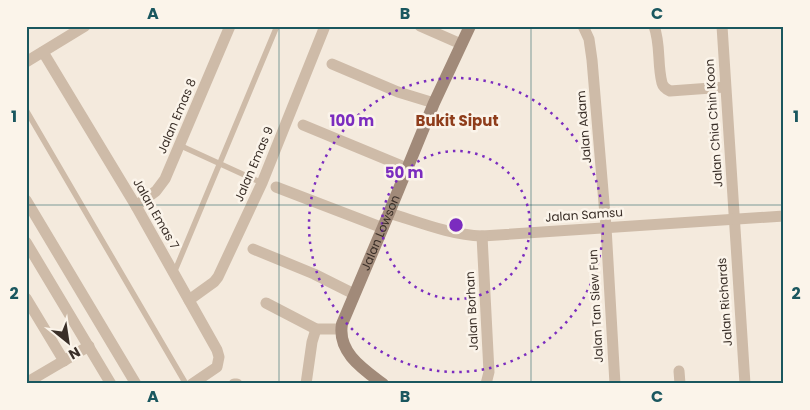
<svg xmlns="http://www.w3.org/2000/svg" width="810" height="410" viewBox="0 0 810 410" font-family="Poppins,sans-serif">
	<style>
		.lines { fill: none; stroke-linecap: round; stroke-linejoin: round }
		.lane { stroke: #cebba8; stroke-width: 5.5 }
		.street { stroke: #cebba8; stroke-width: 11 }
		.secondary { stroke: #a18a79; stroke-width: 12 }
		.grid { fill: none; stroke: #1a575f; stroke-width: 1; stroke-opacity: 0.55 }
		.ring { fill: none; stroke: #7b2cbf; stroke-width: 2.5; stroke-dasharray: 2.5 5 }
		.labels { text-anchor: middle; stroke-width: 5; stroke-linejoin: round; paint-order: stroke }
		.street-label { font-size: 12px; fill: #3a2f28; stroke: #fbf4ea }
		.quarter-label { font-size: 15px; font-weight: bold; fill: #8f3d1b; stroke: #fbf4ea }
		.centre { fill: #7b2cbf; stroke: #fbf4ea; stroke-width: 2.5 }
		.ring-label { font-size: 15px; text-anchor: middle; font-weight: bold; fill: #7b2cbf; stroke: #fbf4ea; stroke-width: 5; stroke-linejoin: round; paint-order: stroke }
		.neatline { fill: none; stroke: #1a575f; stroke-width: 2 }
		.grid-label { font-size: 16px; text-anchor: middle; font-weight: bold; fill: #1a575f }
	</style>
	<rect width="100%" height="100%" fill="#f4eadd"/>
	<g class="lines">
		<g class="lane">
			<path d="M26,110L186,384"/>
			<path d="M179,145L262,183"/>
			<path d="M174,273L277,26"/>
		</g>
		<g class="street">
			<path d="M420,26L461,44"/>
			<path d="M583,26L589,39L592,60L606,227L615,384"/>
			<path d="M654,26C661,45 657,64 662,83C663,87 666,89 670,91L725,87"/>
			<path d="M722,26L745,384"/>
			<path d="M43,52L136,206L217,350L219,357L217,367L192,384"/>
			<path d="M26,62L85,26"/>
			<path d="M332,64L398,92L434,103"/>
			<path d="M303,125L407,168"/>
			<path d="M276,187L383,228"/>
			<path d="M26,200L136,384"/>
			<path d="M136,206L156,191L165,179L230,26"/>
			<path d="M389,213C419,222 450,235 482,236L784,216"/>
			<path d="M482,236L489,372L486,384"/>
			<path d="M26,242L111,384"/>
			<path d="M253,249L314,274L354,294"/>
			<path d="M26,298L64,361"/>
			<path d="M189,300L214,282L218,277L262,183L325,26"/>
			<path d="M266,303L316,329H341"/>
			<path d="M679,371L680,384"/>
			<path d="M26,383L89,346"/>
			<path d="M234,384H237"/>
			<path d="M306,384L312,342L316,329"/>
		</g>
		<path class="secondary" id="s1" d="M383,384C363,369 337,352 342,324L389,213L434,103L470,26"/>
	</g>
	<path class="grid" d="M279,26V384M531,26V384M26,205H784"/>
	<g class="ring">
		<circle cx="456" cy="225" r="74"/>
		<circle cx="456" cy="225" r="147"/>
	</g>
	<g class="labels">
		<g class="street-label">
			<text transform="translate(177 116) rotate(-67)" y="4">Jalan Emas 8</text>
			<text transform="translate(714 123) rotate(-94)" y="4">Jalan Chia Chin Koon</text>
			<text transform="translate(584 127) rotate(-95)" y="4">Jalan Adam</text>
			<text transform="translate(254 164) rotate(-67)" y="4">Jalan Emas 9</text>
			<text transform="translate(156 214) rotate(60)" y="4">Jalan Emas 7</text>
			<text transform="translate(584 215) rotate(-4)" y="4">Jalan Samsu</text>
			<text dy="4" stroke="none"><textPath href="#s1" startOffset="176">Jalan Lowson</textPath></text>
			<text transform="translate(725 302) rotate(-94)" y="4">Jalan Richards</text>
			<text transform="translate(596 306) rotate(-93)" y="4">Jalan Tan Siew Fun</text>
			<text transform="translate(472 311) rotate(-93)" y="4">Jalan Borhan</text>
		</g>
		<g class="quarter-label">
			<text x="457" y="126">Bukit Siput</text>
		</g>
	</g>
	<circle cx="456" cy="225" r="8" class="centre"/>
	<g class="ring-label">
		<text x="352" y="126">100 m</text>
		<text x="404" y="178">50 m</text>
	</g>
	<rect width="810" height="410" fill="none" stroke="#fbf4ea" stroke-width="55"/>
	<g transform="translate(68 342) rotate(150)" stroke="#fbf4ea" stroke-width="4" paint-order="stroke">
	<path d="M0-4L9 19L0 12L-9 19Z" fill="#3a2f28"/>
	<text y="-8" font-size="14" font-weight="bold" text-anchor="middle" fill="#3a2f28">N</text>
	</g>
	<rect x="28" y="28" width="754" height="354" class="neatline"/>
	<g class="grid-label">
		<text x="153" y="19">A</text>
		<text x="405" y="19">B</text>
		<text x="657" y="19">C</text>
		<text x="14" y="122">1</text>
		<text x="796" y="122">1</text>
		<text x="14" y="299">2</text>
		<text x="796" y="299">2</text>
		<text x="153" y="402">A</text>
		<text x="405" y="402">B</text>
		<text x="657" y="402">C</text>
	</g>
</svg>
